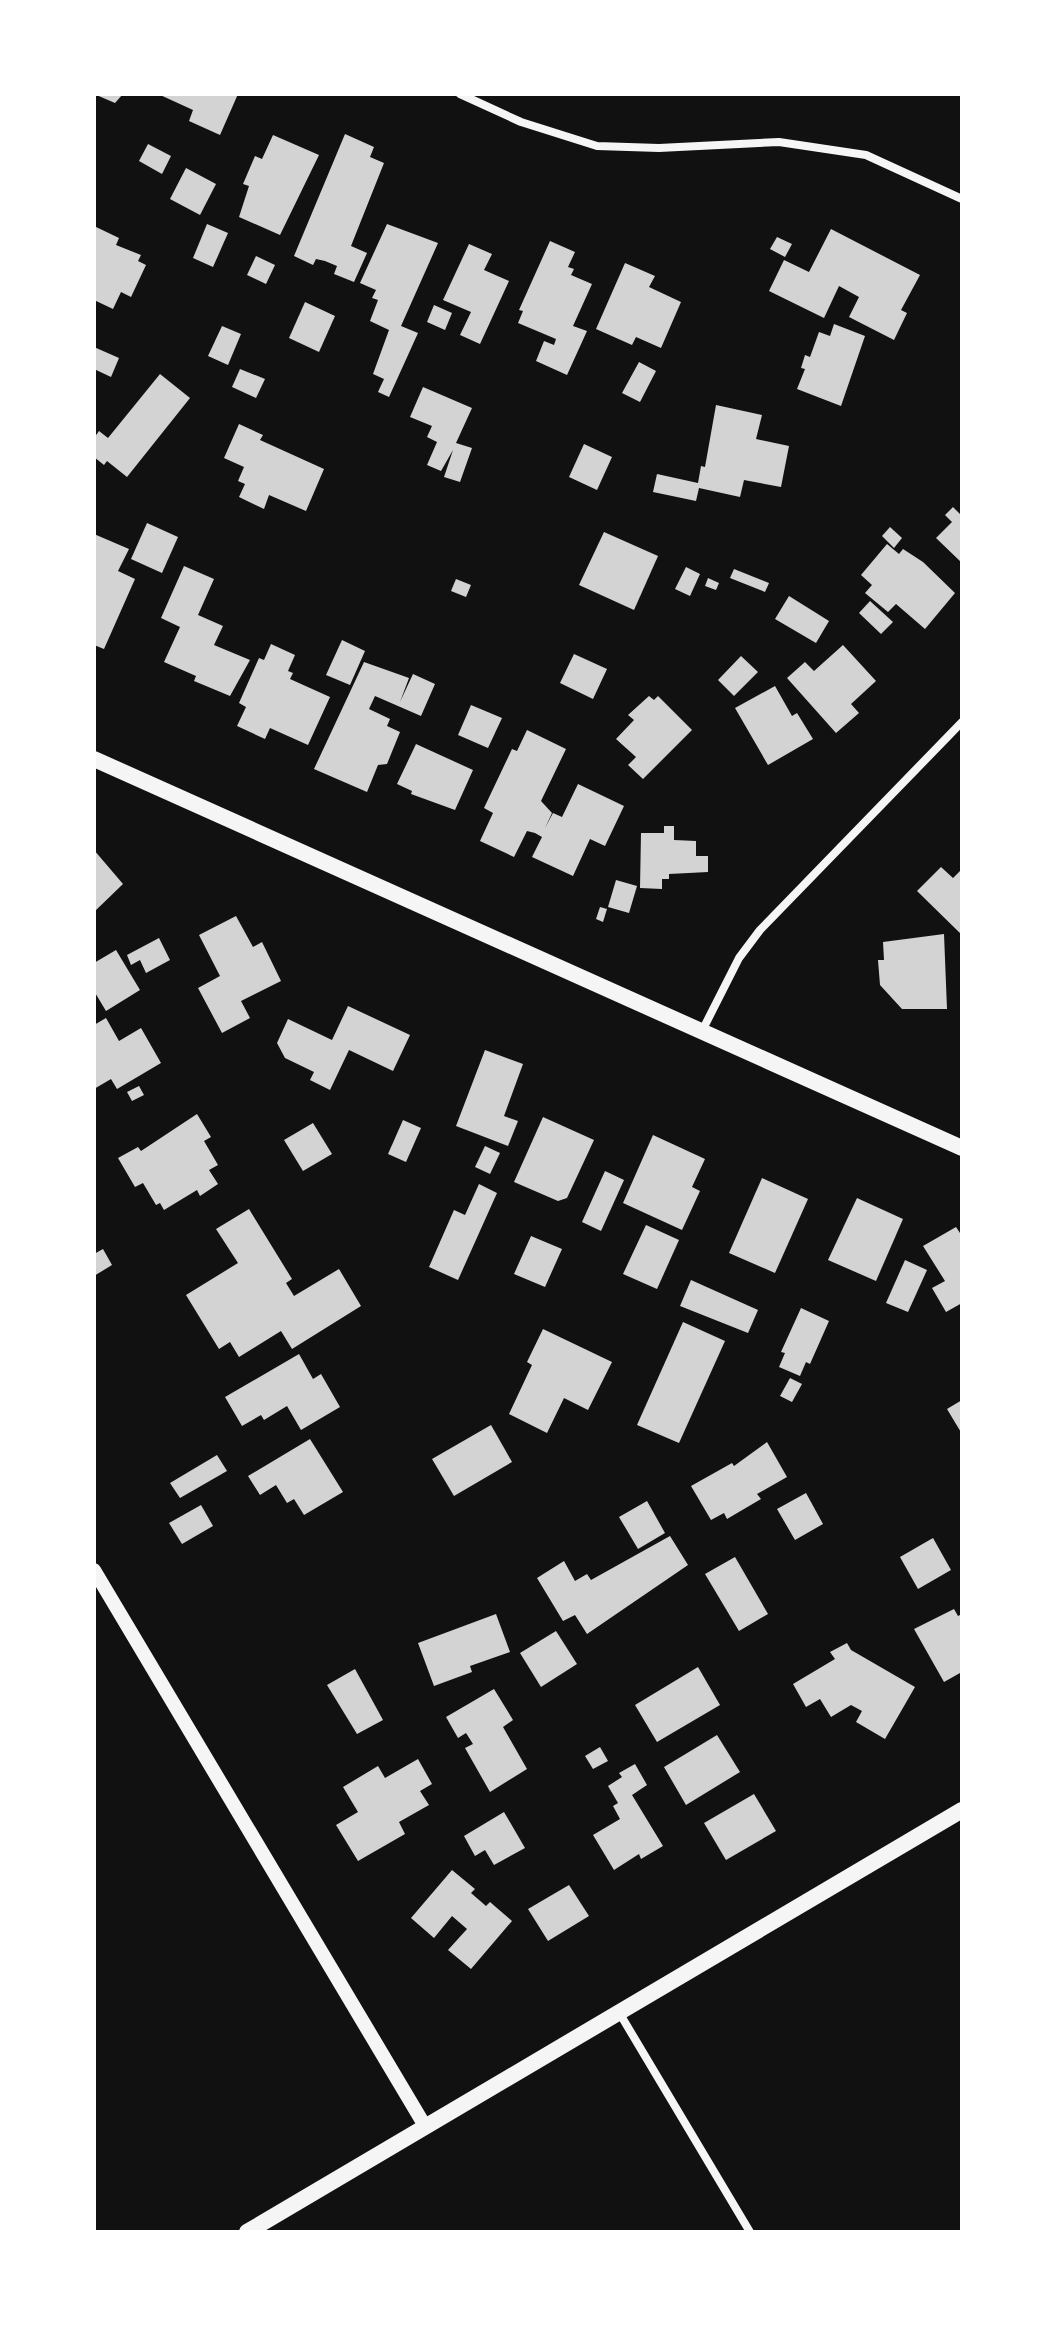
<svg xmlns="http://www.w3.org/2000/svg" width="1056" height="2326" viewBox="0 0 1056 2326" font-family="'Golos Text',sans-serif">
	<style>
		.building { fill: #d3d3d3 }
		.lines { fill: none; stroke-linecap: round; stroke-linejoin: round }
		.minor { stroke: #f5f5f5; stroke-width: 8 }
		.tertiary { stroke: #f5f5f5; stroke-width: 14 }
		.secondary { stroke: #f5f5f5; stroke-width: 16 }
	</style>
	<rect width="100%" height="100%" fill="#111"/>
	<g class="building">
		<path d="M94,94H123L115,103Z"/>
		<path d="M158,94H238L220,135L189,121L193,110Z"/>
		<path d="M345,134L374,147L370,157L384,163L351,246L367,253L354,282L334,274L337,266L325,261L316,259L313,265L294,256Z"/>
		<path d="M273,135L319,155L280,235L239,217L249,186L243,184L255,156L262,159Z"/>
		<path d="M148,144L171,156L162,174L139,161Z"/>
		<path d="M186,168L216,184L200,215L170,199Z"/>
		<path d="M207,224L228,233L213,267L193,258Z"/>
		<path d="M387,224L438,243L401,326L418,333L389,397L378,392L384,379L373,374L389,330L370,321L378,300L372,298L376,290L360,283Z"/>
		<path d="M94,226L119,238L116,245L141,255L138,261L146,265L131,297L121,292L113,309L94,300Z"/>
		<path d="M831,229L920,275L901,310L907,313L894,340L849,317L859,297L839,286L824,318L769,291L784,260L809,272Z"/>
		<path d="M777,237L792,244L785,257L770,249Z"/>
		<path d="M550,241L575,252L568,267L574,269L571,275L592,284L573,326L587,331L567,375L536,361L544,341L554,345L556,339L518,323L523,311L519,310Z"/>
		<path d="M469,244L492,254L484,270L509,281L480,344L460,335L471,312L443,300Z"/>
		<path d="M256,256L275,265L266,284L247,275Z"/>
		<path d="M625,263L655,276L649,287L681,302L661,348L636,337L632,345L596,329Z"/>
		<path d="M305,302L335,316L319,352L289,338Z"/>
		<path d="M434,305L452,313L445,330L427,322Z"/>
		<path d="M834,324L865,336L841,406L797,389L805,369L801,368L805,355L810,357L819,332L830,336Z"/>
		<path d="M222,326L241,334L228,365L208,356Z"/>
		<path d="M94,347L119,358L111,377L94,369Z"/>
		<path d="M639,362L656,371L640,402L622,393Z"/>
		<path d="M240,369L265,379L256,398L232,387Z"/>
		<path d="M160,374L190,398L127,477L107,461L104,465L94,457V438L99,431L108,438Z"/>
		<path d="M423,387L472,408L456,443L472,448L460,482L444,477L453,450L441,471L427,465L437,442L427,437L432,426L410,417Z"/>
		<path d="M716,405L762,415L756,439L789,446L781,487L744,480L740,497L699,488L696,501L653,492L657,474L698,483L701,466L705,467Z"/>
		<path d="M239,424L263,435L260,440L324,469L306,511L269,495L264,509L239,497L245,484L238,481L244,467L224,458Z"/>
		<path d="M584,444L612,457L597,490L569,477Z"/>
		<path d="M953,507L960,514L962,512V563L936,538L952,522L945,515Z"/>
		<path d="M147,523L178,537L162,573L131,559Z"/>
		<path d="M890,527L902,538L894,548L882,536Z"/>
		<path d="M604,532L658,556L634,610L579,585Z"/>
		<path d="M94,534L129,549L118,571L135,579L104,649L94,645Z"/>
		<path d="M887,544L899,554L903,549L923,562L955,593L925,629L896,604L888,612L865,593L872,585L861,575Z"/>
		<path d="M184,566L214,579L198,615L223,626L214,645L250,660L230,696L194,681L196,676L164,662L180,627L161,618Z"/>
		<path d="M686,567L700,574L690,596L675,589Z"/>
		<path d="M734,569L769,583L765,592L730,578Z"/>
		<path d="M708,578L719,583L716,590L705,586Z"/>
		<path d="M456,579L471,585L466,597L451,591Z"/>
		<path d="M789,596L829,621L816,643L775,619Z"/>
		<path d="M870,601L893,622L881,634L859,613Z"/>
		<path d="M342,640L365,651L350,685L326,675Z"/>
		<path d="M271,644L295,655L288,671L293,673L290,679L330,697L308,745L270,728L265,739L237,726L246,707L239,703L259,658L264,660Z"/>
		<path d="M843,645L876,681L851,704L859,713L836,733L787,678L805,662L814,671Z"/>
		<path d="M574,654L607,669L593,699L560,683Z"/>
		<path d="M741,656L758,672L734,696L718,680Z"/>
		<path d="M364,662L409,678L400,702L413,674L435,684L421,716L375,696L369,709L390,719L387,726L400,732L387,764L378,765L367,792L314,769Z"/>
		<path d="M775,686L792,716L797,713L813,739L768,765L735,708Z"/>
		<path d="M649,696L654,700L658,696L692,730L643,779L628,765L636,757L616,739L634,720L628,715Z"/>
		<path d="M471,705L502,718L488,748L458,735Z"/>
		<path d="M527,730L566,749L541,801L552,813L545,828L553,813L562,817L578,784L624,806L605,846L590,839L573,876L532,857L542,837L535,833L527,831L514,857L480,841L493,813L484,808L512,749L517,751Z"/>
		<path d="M416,744L473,770L455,810L411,794L412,791L397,784Z"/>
		<path d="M664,826H674V840L696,841V856H708V872L669,874V879H662V889L640,888L641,833H664Z"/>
		<path d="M94,850L123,884L94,912Z"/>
		<path d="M941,867L953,878L960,871L962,873V935L917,891Z"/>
		<path d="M616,880L637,886L629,913L608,907Z"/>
		<path d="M600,907L607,909L603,922L596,919Z"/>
		<path d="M236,916L253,947L262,942L281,981L241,1001L250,1018L222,1033L198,988L220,976L199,935Z"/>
		<path d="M944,934L947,1009H902L880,985L878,960H884L883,942Z"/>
		<path d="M159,938L170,960L146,973L140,960L131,965L127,955Z"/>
		<path d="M116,950L140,990L106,1011L94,991V963Z"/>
		<path d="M348,1006L410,1035L393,1071L349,1050L330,1090L310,1080L314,1072L285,1058L277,1043L288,1019L332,1040Z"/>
		<path d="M106,1018L119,1041L141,1028L161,1063L117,1089L111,1079L94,1089V1025Z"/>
		<path d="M485,1050L523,1064L504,1116L518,1121L508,1146L456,1126Z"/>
		<path d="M139,1086L144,1095L132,1101L127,1092Z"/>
		<path d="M197,1114L211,1137L204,1141L218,1165L209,1170L218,1184L200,1196L197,1190L164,1210L160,1203L156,1205L143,1183L135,1187L118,1158L138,1147L141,1151Z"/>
		<path d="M543,1117L594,1140L567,1198L558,1201L514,1182Z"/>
		<path d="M403,1120L421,1128L406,1162L388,1154Z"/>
		<path d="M313,1123L332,1154L303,1171L284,1140Z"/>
		<path d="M653,1135L705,1159L692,1187L700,1191L682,1230L623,1203Z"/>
		<path d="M485,1146L500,1153L490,1174L475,1167Z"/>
		<path d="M605,1171L624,1180L601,1231L582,1222Z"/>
		<path d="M762,1178L808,1199L775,1273L729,1253Z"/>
		<path d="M479,1184L497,1193L458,1280L429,1267L454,1210L465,1215Z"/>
		<path d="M857,1198L903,1219L876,1281L828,1260Z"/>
		<path d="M249,1209L292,1279L286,1283L294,1296L339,1269L361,1306L292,1349L281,1331L239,1357L230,1342L219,1349L186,1295L238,1263L216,1229Z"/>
		<path d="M646,1225L679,1240L657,1289L623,1274Z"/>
		<path d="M956,1227L962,1236V1303L946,1312L932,1288L945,1281L923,1246Z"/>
		<path d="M531,1236L562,1249L545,1287L514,1274Z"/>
		<path d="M103,1249L112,1265L94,1276V1254Z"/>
		<path d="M905,1260L927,1270L908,1312L886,1303Z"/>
		<path d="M691,1280L758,1310L748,1333L680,1306Z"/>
		<path d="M801,1308L829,1321L810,1364L806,1362L800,1376L779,1367L785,1353L781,1352Z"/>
		<path d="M683,1322L725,1341L679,1443L637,1425Z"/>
		<path d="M543,1329L612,1362L588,1410L564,1398L547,1433L509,1414L532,1365L527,1362Z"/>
		<path d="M299,1354L313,1379L321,1374L340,1407L301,1430L287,1406L264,1420L261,1415L242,1426L225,1397Z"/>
		<path d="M790,1378L802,1384L792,1402L780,1396Z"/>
		<path d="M962,1400V1434L947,1409Z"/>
		<path d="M491,1425L512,1462L454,1496L432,1459Z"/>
		<path d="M310,1439L343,1492L304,1515L294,1499L287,1503L276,1485L260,1495L248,1476Z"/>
		<path d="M767,1442L787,1477L757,1494L761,1499L727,1519L724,1513L711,1520L691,1486L732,1463L734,1466Z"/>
		<path d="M217,1455L227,1471L180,1498L170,1483Z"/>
		<path d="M806,1493L823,1524L795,1540L777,1509Z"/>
		<path d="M647,1501L665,1533L638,1549L619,1517Z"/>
		<path d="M201,1505L213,1526L182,1544L169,1523Z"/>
		<path d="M670,1536L688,1565L587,1634L575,1615L563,1621L537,1578L564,1561L575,1581L587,1574L591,1580Z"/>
		<path d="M933,1538L951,1570L918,1589L900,1557Z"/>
		<path d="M735,1557L768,1614L739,1631L705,1574Z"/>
		<path d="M954,1609L958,1616L962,1614V1677L960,1673L944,1682L914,1629Z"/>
		<path d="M496,1614L510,1652L470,1666L472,1672L434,1686L418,1643Z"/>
		<path d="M556,1631L577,1664L541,1687L520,1653Z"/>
		<path d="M847,1643L851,1650L915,1687L885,1739L856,1722L862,1711L851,1705L831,1717L820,1699L806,1707L793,1684L835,1659L830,1652Z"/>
		<path d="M698,1667L720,1705L657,1742L635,1705Z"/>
		<path d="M355,1669L383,1720L357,1734L327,1685Z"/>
		<path d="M494,1689L513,1720L503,1727L527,1769L490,1792L465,1748L473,1744L466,1733L458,1738L446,1717Z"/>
		<path d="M717,1735L740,1772L686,1805L664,1767Z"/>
		<path d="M600,1747L608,1761L593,1769L585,1756Z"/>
		<path d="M418,1759L432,1784L420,1791L429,1805L399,1822L405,1834L358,1861L336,1825L358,1812L343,1787L378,1766L385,1778Z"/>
		<path d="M635,1764L647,1785L632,1795L663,1846L641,1859L639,1854L614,1870L593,1835L620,1819L613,1806L618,1803L608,1786L622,1777L619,1773Z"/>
		<path d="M754,1794L776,1831L726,1860L704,1823Z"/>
		<path d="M504,1812L525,1848L494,1865L485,1850L475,1856L464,1836Z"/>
		<path d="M452,1870L475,1889L471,1893L486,1906L490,1902L512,1921L471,1969L448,1950L467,1929L452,1916L434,1938L411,1918Z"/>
		<path d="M569,1885L589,1916L548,1941L528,1909Z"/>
	</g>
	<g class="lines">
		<g class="minor">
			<path d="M460,94L521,122L597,146L659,148L779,142L866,155L962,199"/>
			<path d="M702,1031L739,958L760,930L962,722"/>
			<path d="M620,2014L750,2232"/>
		</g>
		<path class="tertiary" d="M94,1570L425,2126"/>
		<g class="secondary">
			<path d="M94,759L962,1148"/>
			<path d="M247,2232L962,1810"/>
		</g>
	</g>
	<rect width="1056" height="2326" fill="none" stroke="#ffffff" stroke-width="192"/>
</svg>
